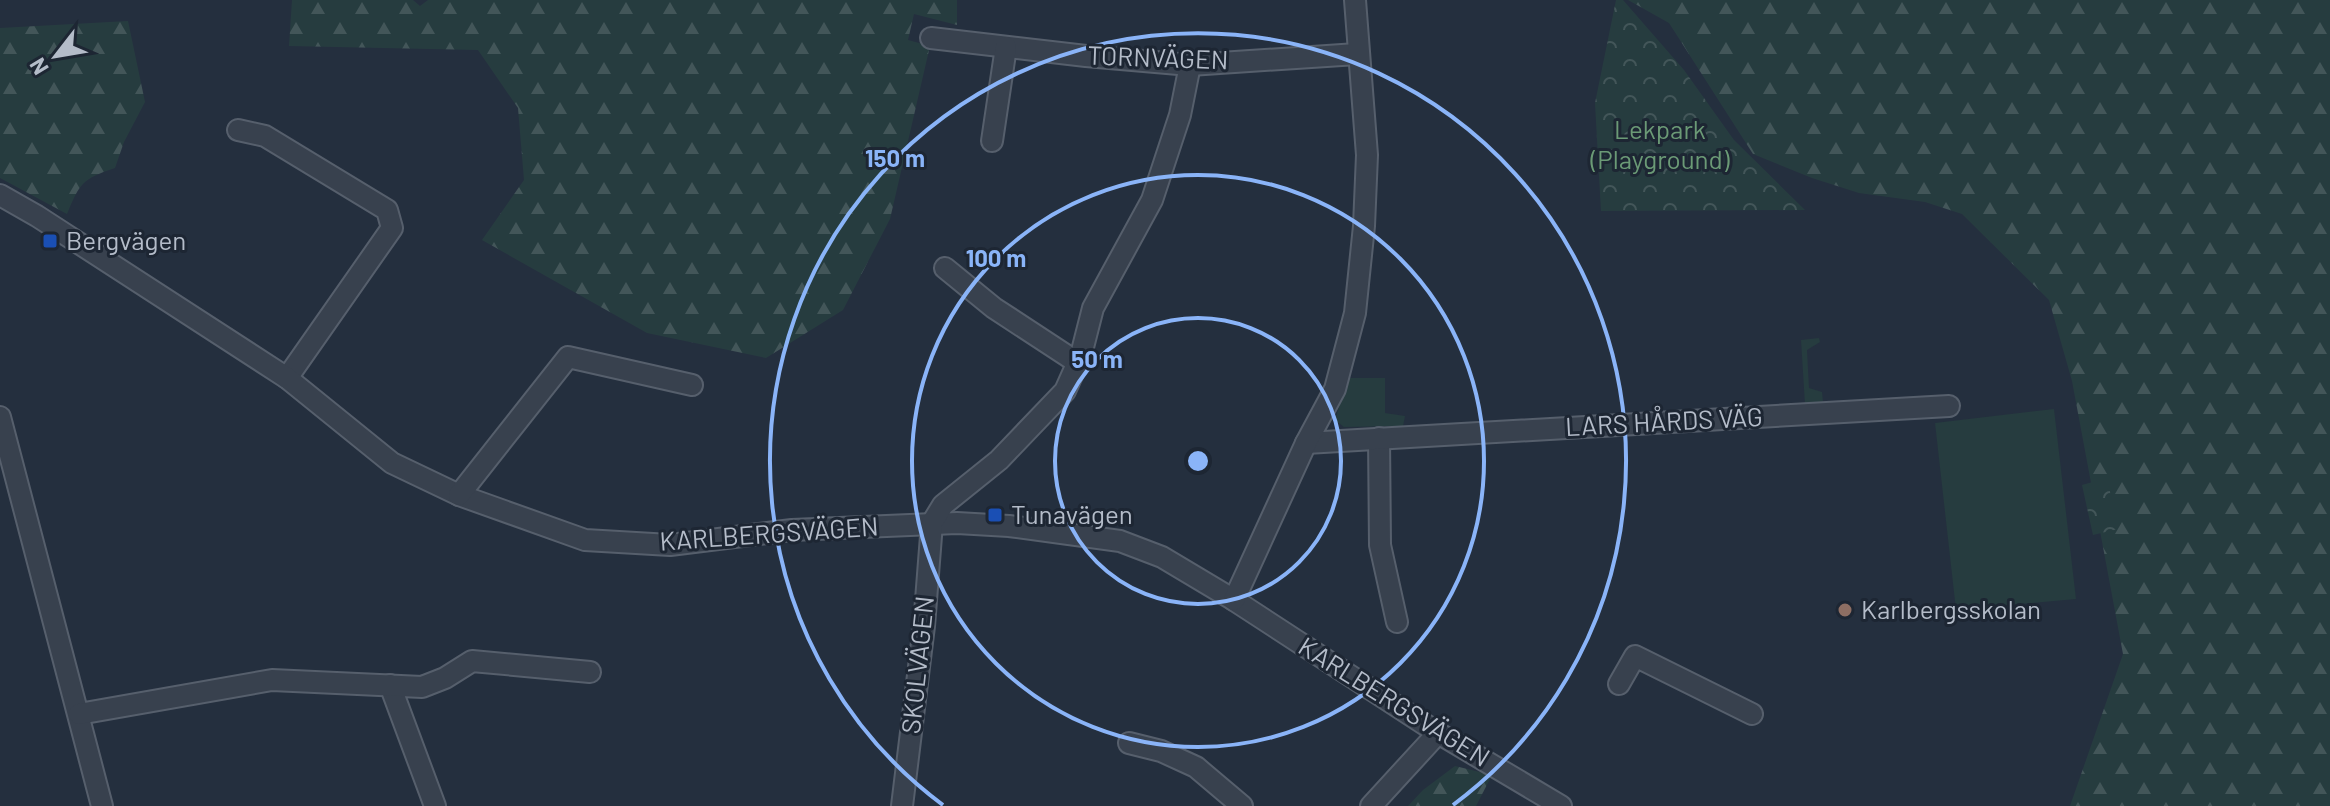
<svg xmlns="http://www.w3.org/2000/svg" width="2330" height="806" viewBox="0 0 2330 806" font-family="Barlow,sans-serif">
	<style>
		.grass { fill: #263c3f }
		.forest { fill: url(#forest-firs) }
		.park { fill: url(#park-crowns) }
		.lines { fill: none; stroke-linecap: round; stroke-linejoin: round }
		.minor-casing { stroke: #565f6c; stroke-width: 24 }
		.minor { stroke: #38414e; stroke-width: 20 }
		.ring { fill: none; stroke: #8ab4f8; stroke-width: 4 }
		.transit-dot { fill: #1a4fb4; stroke: #1d2633; stroke-width: 3 }
		.education-dot { fill: #8d6e63; stroke: #1d2633; stroke-width: 3 }
		.labels { text-anchor: middle; stroke-width: 6; stroke-linejoin: round; paint-order: stroke }
		.street-label { font-size: 26px; fill: #b4bcc9; stroke: #1d2633 }
		.park-label { font-size: 26px; fill: #6b9a76; stroke: #1d2633 }
		.poi-label { font-size: 26px; fill: #b4bcc9; stroke: #1d2633; text-anchor: start }
		.centre { fill: #8ab4f8; stroke: #1d2633; stroke-width: 4 }
		.ring-label { font-size: 24px; text-anchor: middle; font-weight: bold; fill: #8ab4f8; stroke: #1d2633; stroke-width: 6; stroke-linejoin: round; paint-order: stroke }
	</style>
	<defs>
		<pattern id="forest-firs" width="22" height="20" patternUnits="userSpaceOnUse" patternTransform="scale(2)"><rect width="22" height="20" fill="#263c3f"/><path d="M5 1l3.5 6h-7zM16 11l3.5 6h-7z" fill="#435659"/></pattern>
		<pattern id="park-crowns" width="20" height="18" patternUnits="userSpaceOnUse" patternTransform="scale(2)"><rect width="20" height="18" fill="#263c3f"/><path d="M2 6a3 3 0 1 1 6 0M12 15a3 3 0 1 1 6 0" fill="none" stroke="#435659"/></pattern>
	</defs>
	<rect width="100%" height="100%" fill="#242f3e"/>
	<g class="grass">
		<path d="M1819,338L1820,342L1807,350L1809,388L1822,392L1823,402L1805,405L1801,340Z"/>
		<path d="M1348,378H1385V413L1405,416L1403,426L1344,427L1335,420Z"/>
		<path d="M2054,409L2076,599L1956,610L1935,423Z"/>
	</g>
	<g class="forest">
		<path d="M292,0H413L420,6L428,0H957V25L914,14L908,40L930,46L890,219L843,310L766,358L647,333L482,240L524,180L518,108L478,50L289,46Z"/>
		<path d="M1628,0H2330V806H2070L2123,654L2072,381L2049,300L1962,214L1925,202L1859,193L1812,178L1753,154L1669,23Z"/>
		<path d="M128,21L145,102L124,142L115,168C82,179 80,183 67,214L0,178V28Z"/>
		<path d="M1455,766L1492,775L1476,806H1408L1423,790Z"/>
	</g>
	<g class="park">
		<path d="M1616,0H1623L1684,70L1734,140L1805,210L1601,211L1595,103Z"/>
		<path d="M2107,478L2118,529L2093,535L2082,485Z"/>
	</g>
	<g class="lines">
		<defs>
			<g id="minor">
				<path d="M931,38L1086,56L1190,65L1357,54"/>
				<path d="M238,130L265,136L387,210L392,228L287,378"/>
				<path d="M992,141L1006,47"/>
				<path d="M0,195L37,216L287,378L392,463L459,495L585,540L670,545L792,530L957,523L1009,526L1120,541L1162,557L1234,600L1438,733L1561,806"/>
				<path d="M945,268L994,308L1078,363"/>
				<path d="M0,417L102,806"/>
				<path d="M1379,438L1380,545L1397,622"/>
				<path d="M1306,443L1949,406"/>
				<path d="M459,495L568,357L692,385"/>
				<path d="M1234,600L1306,443L1335,389L1355,313L1364,226L1367,155L1355,0"/>
				<path d="M1619,684L1635,656L1752,714"/>
				<path d="M390,685L435,806"/>
				<path d="M79,714L272,680L422,687L445,678L472,661L590,672"/>
				<path d="M1129,743L1161,751L1196,767L1242,806"/>
				<path d="M902,806L924,626L932,523L943,505L999,460L1065,391L1081,355L1093,308L1152,200L1180,115L1190,65"/>
				<path d="M1371,806L1438,733"/>
			</g>
		</defs>
		<use href="#minor" class="minor-casing"/>
		<use href="#minor" class="minor"/>
	</g>
	<g class="ring">
		<circle cx="1198" cy="461" r="143"/>
		<circle cx="1198" cy="461" r="286"/>
		<path d="M943 805A428 428 0 1 1 1453 805"/>
	</g>
	<g class="transit-dot">
		<rect x="42" y="233" width="16" height="16" rx="4"/>
		<rect x="987" y="507" width="16" height="16" rx="4"/>
	</g>
	<circle class="education-dot" cx="1845" cy="610" r="8"/>
	<g class="labels">
		<g class="street-label">
			<text transform="translate(1158 58) rotate(2)" y="9">TORNVÄGEN</text>
			<text transform="translate(1664 422) rotate(-3)" y="9">LARS HÅRDS VÄG</text>
			<text transform="translate(769 534) rotate(-4)" y="9">KARLBERGSVÄGEN</text>
			<text transform="translate(918 665) rotate(-84)" y="9">SKOLVÄGEN</text>
			<text transform="translate(1394 702) rotate(32)" y="9">KARLBERGSVÄGEN</text>
		</g>
		<g class="park-label">
			<text x="1660" y="139">Lekpark<tspan x="1660" dy="30">(Playground)</tspan></text>
		</g>
		<g class="poi-label">
			<text x="66" y="250">Bergvägen</text>
			<text x="1011" y="524">Tunavägen</text>
			<text x="1861" y="619">Karlbergsskolan</text>
		</g>
	</g>
	<circle cx="1198" cy="461" r="12" class="centre"/>
	<g class="ring-label">
		<text x="895" y="167">150 m</text>
		<text x="996" y="267">100 m</text>
		<text x="1097" y="368">50 m</text>
	</g>
	<g transform="translate(56 56) rotate(239)" stroke="#1d2633" stroke-width="6" paint-order="stroke">
	<path d="M0-6L14 30L0 20L-14 30Z" fill="#b4bcc9"/>
	<text y="-12" font-size="22" font-weight="bold" text-anchor="middle" fill="#b4bcc9">N</text>
	</g>
</svg>
